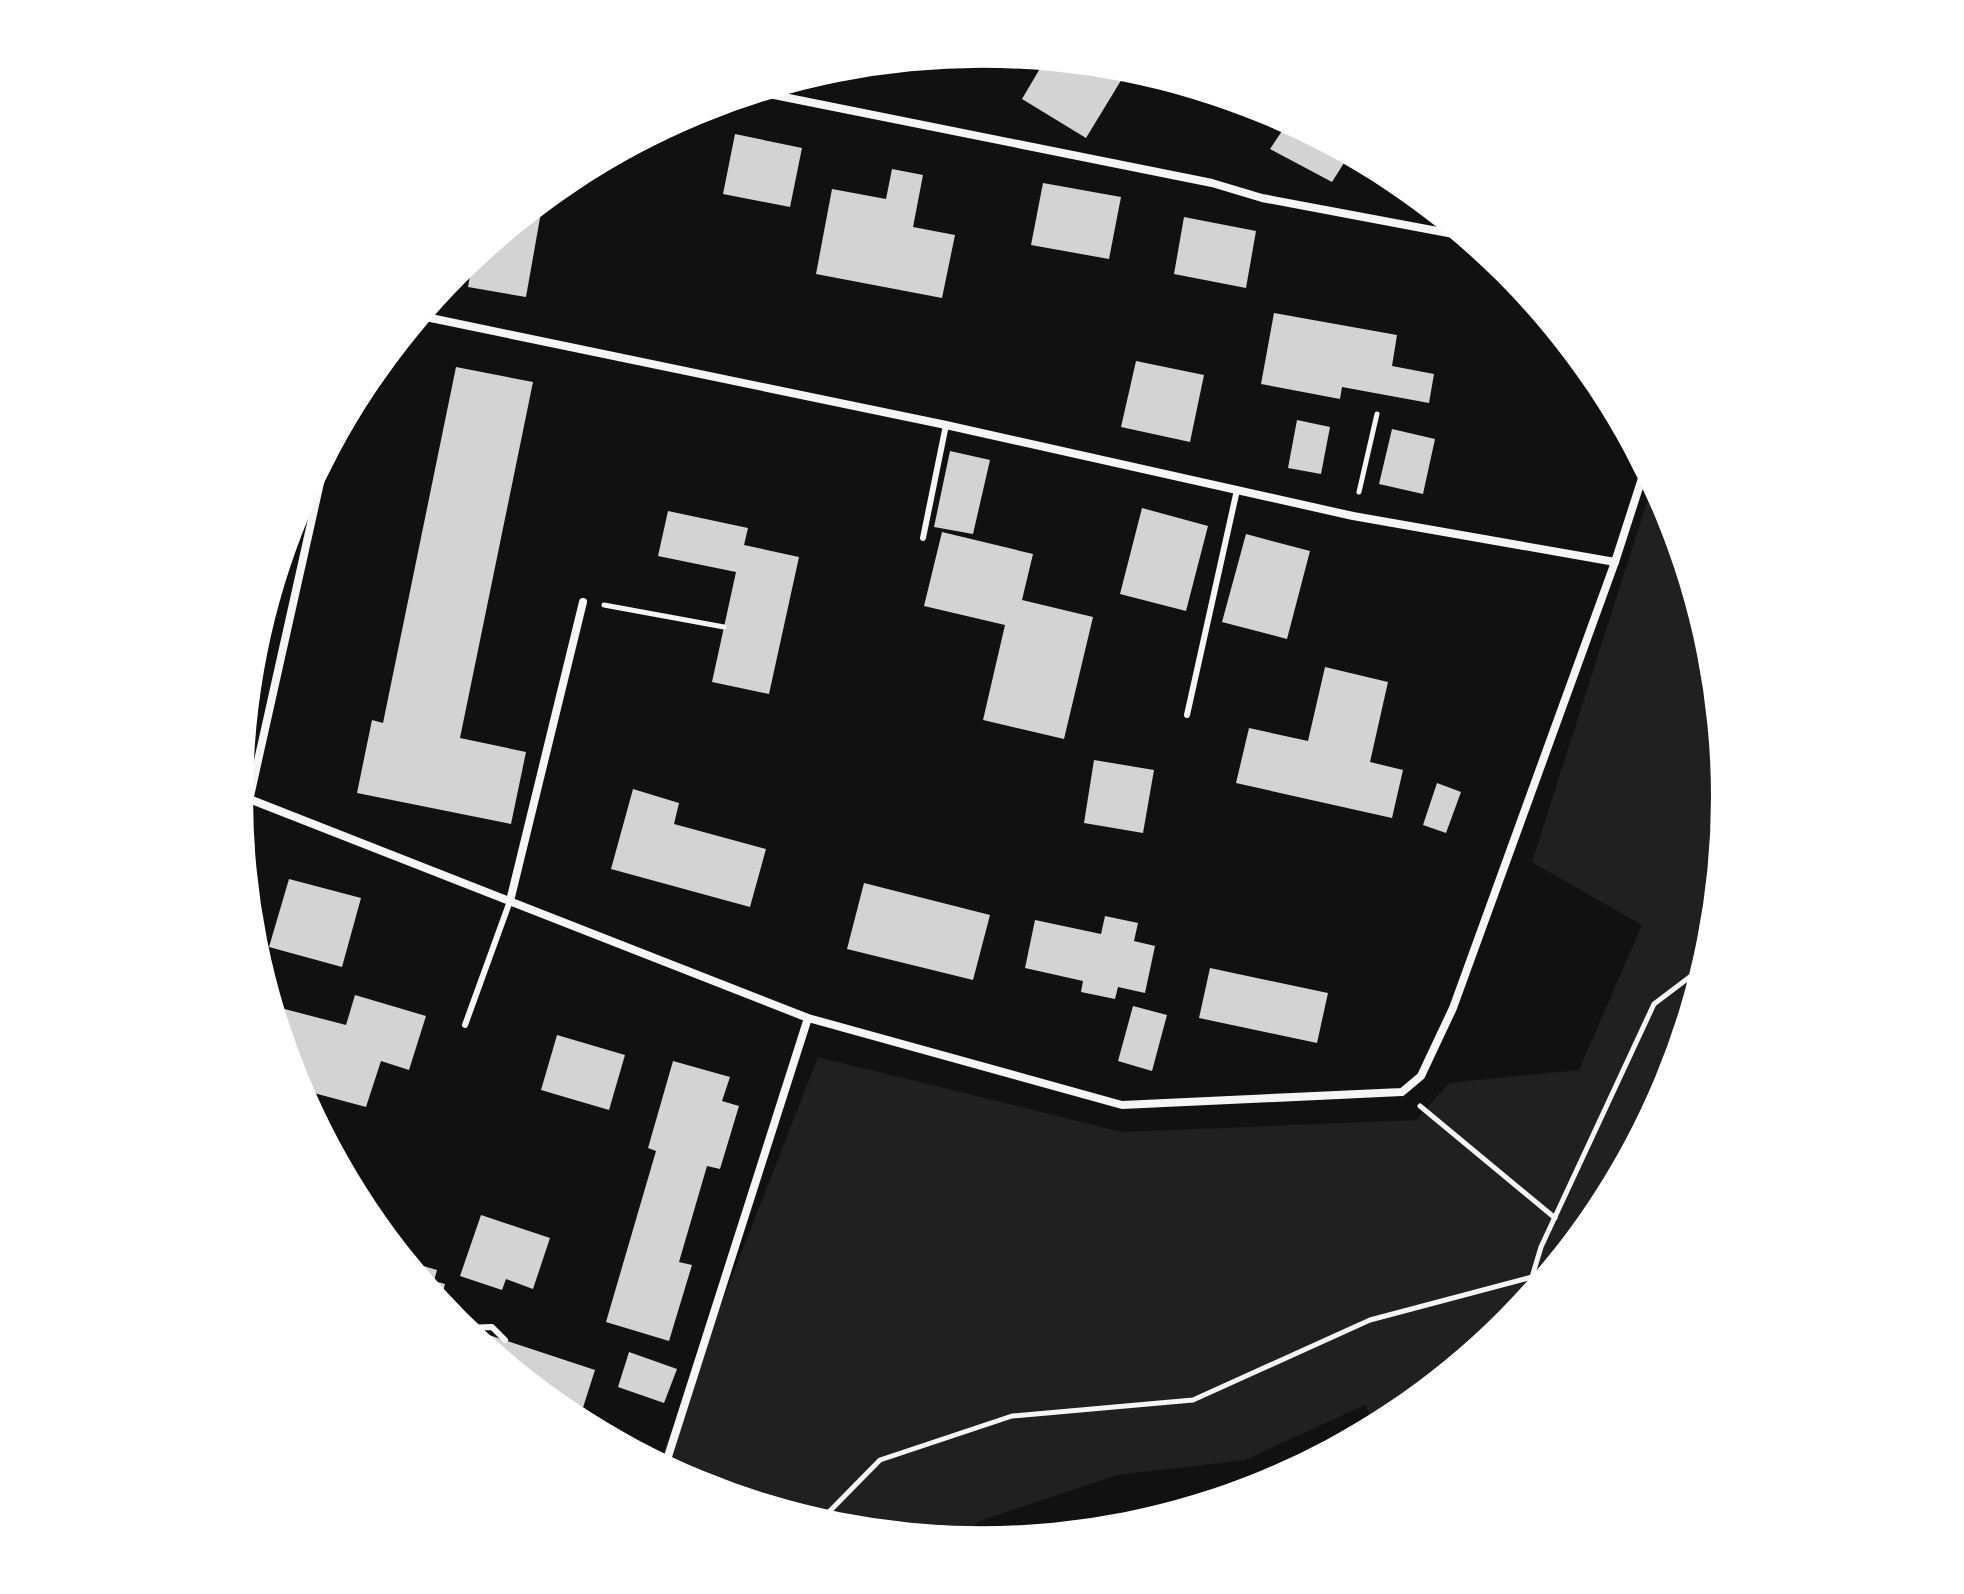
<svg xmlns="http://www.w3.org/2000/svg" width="1964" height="1594" viewBox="0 0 1964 1594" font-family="Mulish,sans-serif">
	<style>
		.green { fill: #202020 }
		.building { fill: #d3d3d3 }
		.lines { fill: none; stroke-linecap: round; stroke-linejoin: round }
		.path { stroke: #f5f5f5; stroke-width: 5 }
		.service { stroke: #f5f5f5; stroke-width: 6 }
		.minor { stroke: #f5f5f5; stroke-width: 8 }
	</style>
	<rect width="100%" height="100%" fill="#111"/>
	<path class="green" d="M1653,483L1669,513L1711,653L1725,797L1711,942L1668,1082L1600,1210L1507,1323L1394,1415L1376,1425L1365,1405L1245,1460L1117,1475L979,1521L963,1538L837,1526L697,1483L659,1463L818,1057L1122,1132L1416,1120L1449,1083L1579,1070L1642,925L1532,862Z"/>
	<g class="building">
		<path d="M1045,60L1128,69L1086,138L1022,99Z"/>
		<path d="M1288,122L1349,155L1332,182L1270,149Z"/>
		<path d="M735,134L802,148L790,207L723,194Z"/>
		<path d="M892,169L923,175L913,227L955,235L942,298L816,274L832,189L886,199Z"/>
		<path d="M1043,183L1121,197L1109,259L1031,245Z"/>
		<path d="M543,201L526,297L468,287L473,258Z"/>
		<path d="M1184,217L1256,231L1246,288L1174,274Z"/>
		<path d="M1274,313L1397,335L1392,366L1434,374L1429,403L1342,387L1340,399L1261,384Z"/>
		<path d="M1136,361L1204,375L1190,442L1121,427Z"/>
		<path d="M456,367L533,382L460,738L526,752L511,824L357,793L372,720L383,723Z"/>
		<path d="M1297,420L1330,427L1321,474L1288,468Z"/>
		<path d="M1392,429L1435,439L1423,494L1379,484Z"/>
		<path d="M950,451L990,460L973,534L934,527Z"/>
		<path d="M1142,508L1208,526L1186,611L1120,594Z"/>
		<path d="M668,511L748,528L744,545L799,557L769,694L712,682L736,572L658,556Z"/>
		<path d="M942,532L1033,554L1022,600L1093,617L1064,739L983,720L1005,625L924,606Z"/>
		<path d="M1246,534L1310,551L1287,639L1222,622Z"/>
		<path d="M1325,667L1388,682L1370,762L1403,770L1392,818L1236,783L1249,728L1308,741Z"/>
		<path d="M1094,760L1154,770L1143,833L1084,823Z"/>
		<path d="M1437,783L1461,792L1446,833L1423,825Z"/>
		<path d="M633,789L679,803L674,824L766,849L750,907L611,869Z"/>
		<path d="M289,879L361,898L342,967L269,947Z"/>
		<path d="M864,883L990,915L973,980L847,949Z"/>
		<path d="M1105,916L1138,923L1134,941L1155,946L1145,993L1118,987L1115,999L1081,992L1083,981L1025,968L1035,920L1101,934Z"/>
		<path d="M1210,968L1328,993L1317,1043L1199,1018Z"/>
		<path d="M355,995L426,1016L409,1070L381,1061L366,1107L299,1089L273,1006L346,1025Z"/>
		<path d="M1133,1006L1167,1015L1152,1071L1118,1061Z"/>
		<path d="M557,1035L625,1055L609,1110L541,1090Z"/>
		<path d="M673,1061L730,1077L722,1101L739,1106L720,1169L707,1166L679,1262L692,1265L669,1341L606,1322L656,1151L648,1148Z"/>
		<path d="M481,1215L550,1238L533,1289L506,1279L502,1290L460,1276Z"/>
		<path d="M413,1263L437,1270L434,1281L445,1284L440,1302L412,1268Z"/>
		<path d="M483,1333L595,1370L579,1420L480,1342Z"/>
		<path d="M629,1352L677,1369L664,1403L618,1387Z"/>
	</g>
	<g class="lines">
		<g class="path">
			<path d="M1359,492L1377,414"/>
			<path d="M604,605L724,627"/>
			<path d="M1420,1106L1555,1218"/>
			<path d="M1532,1277L1534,1290"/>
			<path d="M820,1521L880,1460L1012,1416L1193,1400L1370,1320L1532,1277L1541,1247L1654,1004L1703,967"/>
		</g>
		<g class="service">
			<path d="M923,538L946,425"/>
			<path d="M1187,715L1237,490"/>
			<path d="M465,1025L510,901"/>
			<path d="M463,1328L492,1327L505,1340"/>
		</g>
		<g class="minor">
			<path d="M759,92L1212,183L1262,198L1464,236"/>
			<path d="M421,316L946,425L1353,516L1615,562"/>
			<path d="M239,795L808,1018L1122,1105L1402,1092L1421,1076L1453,1008L1615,562L1645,469"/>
			<path d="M242,832L326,456"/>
			<path d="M510,901L583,602"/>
			<path d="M665,1466L808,1018"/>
		</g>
	</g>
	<path d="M0 0H1964V1594H0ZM253 797a729 729 0 1 1 1458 0a729 729 0 1 1-1458 0Z" fill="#fff" fill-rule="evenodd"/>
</svg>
